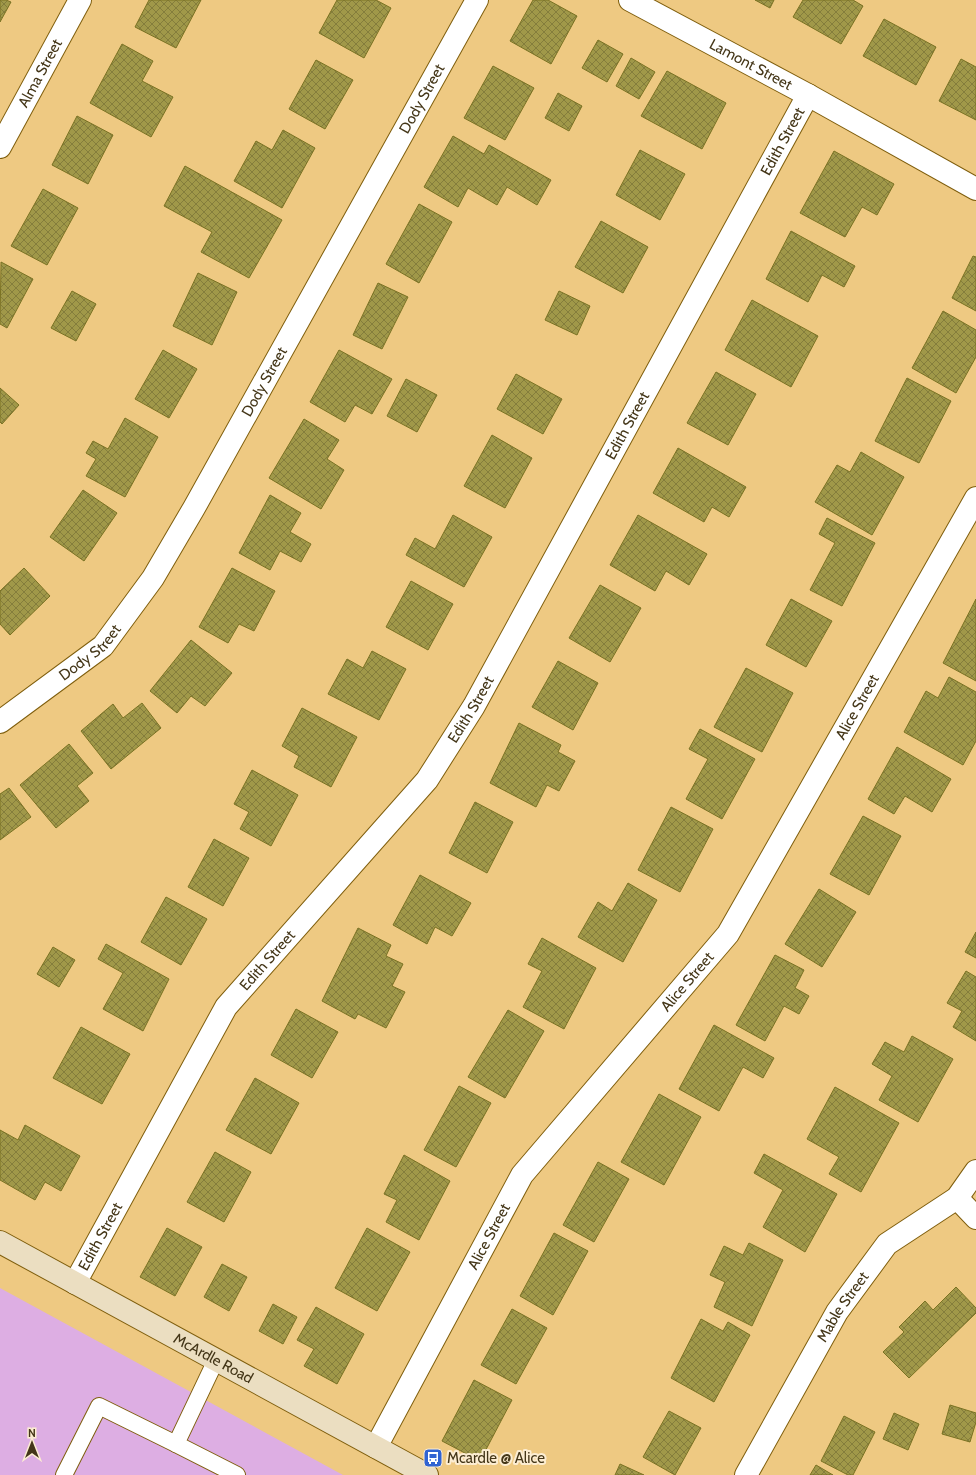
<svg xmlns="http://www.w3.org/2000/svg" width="976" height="1475" viewBox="0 0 976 1475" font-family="Cabin,sans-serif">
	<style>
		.pitch { fill: #ddaee3 }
		.building { fill: url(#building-cross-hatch); stroke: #7a7223 }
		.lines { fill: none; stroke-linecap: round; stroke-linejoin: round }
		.lane-casing { stroke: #7f5e0d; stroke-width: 18 }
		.street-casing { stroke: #7f5e0d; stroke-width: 24 }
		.secondary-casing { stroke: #7f5e0d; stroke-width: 24 }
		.lane { stroke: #fff; stroke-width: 16 }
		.street { stroke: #fff; stroke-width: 22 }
		.secondary { stroke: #ebdec1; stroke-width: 22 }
		.labels { text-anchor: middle; stroke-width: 4; stroke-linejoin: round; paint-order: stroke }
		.street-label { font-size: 15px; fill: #443618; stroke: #fcedd2 }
		.poi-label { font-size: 15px; fill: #443618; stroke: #fcedd2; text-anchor: start }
	</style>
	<defs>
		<pattern id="building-cross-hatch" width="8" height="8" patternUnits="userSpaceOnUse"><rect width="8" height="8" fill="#a09849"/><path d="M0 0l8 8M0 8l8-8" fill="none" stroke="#847d3c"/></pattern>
	</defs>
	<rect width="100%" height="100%" fill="#eec982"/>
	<path class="pitch" d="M0,1288L343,1475H0Z"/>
	<g class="building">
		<path d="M0,0H6L11,2L0,22Z"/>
		<path d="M149,0H201L176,48L135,27Z"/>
		<path d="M337,0H376L391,8L364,58L319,33Z"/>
		<path d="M533,0H548L577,16L551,64L510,41Z"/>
		<path d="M755,0H774L770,8Z"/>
		<path d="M803,0H853L863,6L841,44L793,17Z"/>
		<path d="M884,19L936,47L916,85L863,56Z"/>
		<path d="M598,40L623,54L607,82L582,68Z"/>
		<path d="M122,44L153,61L142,81L173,97L151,137L90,103Z"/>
		<path d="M631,58L655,72L639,99L616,86Z"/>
		<path d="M961,59L976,67V120L939,101Z"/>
		<path d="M316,60L353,80L325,129L289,109Z"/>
		<path d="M493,66L534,88L505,140L464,118Z"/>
		<path d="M667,71L726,103L702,149L641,116Z"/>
		<path d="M558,93L582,106L569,131L545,118Z"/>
		<path d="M77,116L113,135L88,184L52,165Z"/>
		<path d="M283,130L315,148L282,208L234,181L256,141L272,150Z"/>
		<path d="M453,136L484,154L489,145L551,180L537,205L507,187L497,205L468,188L458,207L424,187Z"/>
		<path d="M640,150L685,174L660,220L616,195Z"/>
		<path d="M834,151L894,184L877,215L862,207L845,237L800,213Z"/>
		<path d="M185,166L282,220L249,278L201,252L212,232L164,206Z"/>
		<path d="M43,189L78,208L47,265L11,246Z"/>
		<path d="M419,204L452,222L419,283L386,264Z"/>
		<path d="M601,221L648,247L623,293L575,267Z"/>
		<path d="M791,231L855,266L844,287L822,275L808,302L766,279Z"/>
		<path d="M973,256L976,257V311L952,298Z"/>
		<path d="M1,262L33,279L7,328L0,324Z"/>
		<path d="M198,273L237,292L212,345L173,326Z"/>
		<path d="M378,283L408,297L382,349L353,335Z"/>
		<path d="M72,291L96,304L76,341L51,328Z"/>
		<path d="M559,291L590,306L577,335L545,320Z"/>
		<path d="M752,300L818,336L791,387L725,350Z"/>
		<path d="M943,311L976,330V357L956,393L912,368Z"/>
		<path d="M163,350L197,369L169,418L135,399Z"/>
		<path d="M339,350L392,379L372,414L355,405L345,422L310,402Z"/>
		<path d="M716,372L756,394L728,445L687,423Z"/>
		<path d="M516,374L562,399L543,434L497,409Z"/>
		<path d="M907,378L951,401L919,463L875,441Z"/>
		<path d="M406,379L437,395L417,432L387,416Z"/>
		<path d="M0,388L19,405L2,424L0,422Z"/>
		<path d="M125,418L158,437L125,497L86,476L96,459L86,453L93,441L108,449Z"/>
		<path d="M304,419L339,440L327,459L344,470L321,509L269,478Z"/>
		<path d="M492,435L532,458L505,508L464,486Z"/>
		<path d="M678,448L746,487L729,517L712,507L704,522L653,493Z"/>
		<path d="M861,452L904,477L872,535L815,502L837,465L850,472Z"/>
		<path d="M83,490L117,513L84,561L50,537Z"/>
		<path d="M270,495L301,513L290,532L311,544L301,562L280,551L270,570L239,553Z"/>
		<path d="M453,515L492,537L464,587L406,555L415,538L435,549Z"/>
		<path d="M638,515L707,554L689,585L666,571L655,591L610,565Z"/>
		<path d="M827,518L875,543L842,606L810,590L835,543L819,534Z"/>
		<path d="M24,568L50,596L10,635L0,624V591Z"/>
		<path d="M232,568L275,591L254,631L239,624L228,643L199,627Z"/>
		<path d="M411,581L453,604L428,650L386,627Z"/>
		<path d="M600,585L641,608L610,662L569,638Z"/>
		<path d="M791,599L832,621L806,667L766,645Z"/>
		<path d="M976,599V681L943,663Z"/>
		<path d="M191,640L232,673L205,706L191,696L177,713L150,691Z"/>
		<path d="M372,651L406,669L379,720L328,694L347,659L363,668Z"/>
		<path d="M558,661L598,683L573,730L532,707Z"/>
		<path d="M746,668L793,693L762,752L714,727Z"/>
		<path d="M949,677L976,692V741L963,765L904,732L926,691L938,698Z"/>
		<path d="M142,703L161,728L111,769L81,731L113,704L123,718Z"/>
		<path d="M302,708L357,737L331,787L294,767L299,756L282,746Z"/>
		<path d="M519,723L561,745L558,752L575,761L559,791L547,785L536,807L490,783Z"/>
		<path d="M700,729L755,759L722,819L686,799L708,759L689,749Z"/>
		<path d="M69,744L93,773L77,786L89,801L56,828L20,785Z"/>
		<path d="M897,747L951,779L932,812L905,796L894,814L868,799Z"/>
		<path d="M252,770L298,795L271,846L240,829L249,812L234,804Z"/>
		<path d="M9,788L31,817L0,840V794Z"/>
		<path d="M475,802L513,822L487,873L449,853Z"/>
		<path d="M671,807L713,829L680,892L638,870Z"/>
		<path d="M863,816L901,836L869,895L830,874Z"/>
		<path d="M214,839L249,858L223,906L188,887Z"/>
		<path d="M420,875L471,903L452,936L435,927L427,944L393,925Z"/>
		<path d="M628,883L657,900L623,962L578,937L598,902L612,911Z"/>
		<path d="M819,889L856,912L822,967L785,944Z"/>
		<path d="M166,897L207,919L181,965L141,942Z"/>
		<path d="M358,928L391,945L386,956L403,964L392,986L405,992L386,1028L358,1014L355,1019L322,1001Z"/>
		<path d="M976,932V958L965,952Z"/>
		<path d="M542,938L596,968L564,1029L523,1007L542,971L528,964Z"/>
		<path d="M106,944L169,979L143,1031L103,1009L123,973L98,959Z"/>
		<path d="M53,947L75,960L59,987L37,974Z"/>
		<path d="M775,955L804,970L795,988L809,996L799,1014L784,1006L765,1041L736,1025Z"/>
		<path d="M966,971L976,977V1041L953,1027L962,1011L947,1003Z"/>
		<path d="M296,1009L338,1032L312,1078L271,1055Z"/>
		<path d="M508,1010L544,1031L505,1098L468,1077Z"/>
		<path d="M714,1025L774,1058L763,1078L743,1067L719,1111L679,1089Z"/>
		<path d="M81,1027L130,1054L102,1104L53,1078Z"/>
		<path d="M912,1036L953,1059L918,1122L879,1100L892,1076L872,1064L885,1042L904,1052Z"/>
		<path d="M255,1078L299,1103L271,1154L226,1130Z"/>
		<path d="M459,1086L491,1103L456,1167L424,1150Z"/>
		<path d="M835,1087L899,1123L861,1192L829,1174L839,1157L807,1139Z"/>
		<path d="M659,1094L701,1117L664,1185L621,1162Z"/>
		<path d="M25,1125L80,1156L61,1191L45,1182L35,1200L0,1180V1130L18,1140Z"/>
		<path d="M215,1152L251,1172L224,1222L187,1202Z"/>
		<path d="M764,1154L837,1194L805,1252L763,1227L783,1190L754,1173Z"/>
		<path d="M404,1155L450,1181L419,1240L386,1222L397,1200L384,1194Z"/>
		<path d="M598,1162L629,1179L594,1242L563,1225Z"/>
		<path d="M167,1228L202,1247L175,1296L140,1277Z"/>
		<path d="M367,1228L410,1252L377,1311L335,1288Z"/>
		<path d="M554,1233L588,1251L553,1315L520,1296Z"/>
		<path d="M749,1243L783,1260L752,1326L714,1307L725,1282L710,1275L724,1246L743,1255Z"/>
		<path d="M222,1264L247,1277L229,1311L204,1297Z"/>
		<path d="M956,1287L976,1308V1313L909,1378L883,1352L904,1332L899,1327L925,1301L933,1310Z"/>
		<path d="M273,1304L297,1317L283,1344L259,1331Z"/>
		<path d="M316,1307L364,1334L337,1384L304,1366L314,1349L297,1340Z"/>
		<path d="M512,1309L547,1328L516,1384L481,1365Z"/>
		<path d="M701,1319L723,1331L728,1322L750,1335L714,1402L671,1378Z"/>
		<path d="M474,1380L512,1400L480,1461L442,1441Z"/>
		<path d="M950,1405L976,1413V1422L970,1442L942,1434Z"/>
		<path d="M669,1411L701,1428L675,1475L643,1457Z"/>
		<path d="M894,1413L919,1424L908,1450L883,1439Z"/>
		<path d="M844,1416L875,1432L853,1475H848L821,1461Z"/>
		<path d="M620,1464L644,1475H615Z"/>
		<path d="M816,1465L833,1475H810Z"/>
	</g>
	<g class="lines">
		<defs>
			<g id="lane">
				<path d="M216,1360L176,1444L237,1475"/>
				<path d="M64,1475L99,1406L176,1444"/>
			</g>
			<g id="street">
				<path id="s1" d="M630,0L808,95L976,189"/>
				<path id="s2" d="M0,147L80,0"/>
				<path id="s3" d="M0,722L103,646L153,578L194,508L477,0"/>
				<path d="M957,1198L976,1218"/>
				<path id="s4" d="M75,1283L226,1007L427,780L474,706L808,95"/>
				<path id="s5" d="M376,1447L522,1175L728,934L976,498"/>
				<path id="s6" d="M746,1475L837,1312L887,1244L957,1198L976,1171"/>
			</g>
			<g id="secondary">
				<path id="s7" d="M0,1242L427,1475"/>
			</g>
		</defs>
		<use href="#lane" class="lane-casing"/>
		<use href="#street" class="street-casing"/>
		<use href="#secondary" class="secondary-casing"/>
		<use href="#lane" class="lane"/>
		<use href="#street" class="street"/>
		<use href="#secondary" class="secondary"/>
	</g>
	<defs>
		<symbol id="bus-square" viewBox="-11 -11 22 22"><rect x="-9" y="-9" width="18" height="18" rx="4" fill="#3063d2" stroke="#fcedd2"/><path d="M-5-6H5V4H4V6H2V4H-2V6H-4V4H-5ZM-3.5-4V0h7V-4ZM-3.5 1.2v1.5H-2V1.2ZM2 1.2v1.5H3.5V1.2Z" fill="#fff"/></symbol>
	</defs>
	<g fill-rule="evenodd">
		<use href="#bus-square" x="422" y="1447" width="22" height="22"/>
	</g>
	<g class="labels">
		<g class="street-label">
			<text dy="5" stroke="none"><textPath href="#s1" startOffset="137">Lamont Street</textPath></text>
			<text dy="5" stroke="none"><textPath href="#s2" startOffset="84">Alma Street</textPath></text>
			<text dy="5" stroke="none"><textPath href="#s3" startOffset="762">Dody Street</textPath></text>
			<text dy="5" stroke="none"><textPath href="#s4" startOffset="1349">Edith Street</textPath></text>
			<text dy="5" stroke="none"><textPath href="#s3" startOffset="438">Dody Street</textPath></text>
			<text dy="5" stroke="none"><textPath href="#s4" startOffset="1025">Edith Street</textPath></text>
			<text dy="5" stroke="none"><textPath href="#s3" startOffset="114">Dody Street</textPath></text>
			<text dy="5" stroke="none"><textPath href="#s5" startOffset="887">Alice Street</textPath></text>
			<text dy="5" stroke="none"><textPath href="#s4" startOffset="701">Edith Street</textPath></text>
			<text dy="5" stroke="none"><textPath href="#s4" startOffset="377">Edith Street</textPath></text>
			<text dy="5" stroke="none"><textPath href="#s5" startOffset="563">Alice Street</textPath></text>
			<text dy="5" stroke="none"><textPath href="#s5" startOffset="239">Alice Street</textPath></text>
			<text dy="5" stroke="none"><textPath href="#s4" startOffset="53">Edith Street</textPath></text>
			<text dy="5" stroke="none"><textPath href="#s6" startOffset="194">Mable Street</textPath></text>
			<text dy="5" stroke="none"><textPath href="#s7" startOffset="243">McArdle Road</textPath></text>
		</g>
		<g class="poi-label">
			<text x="447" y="1463">Mcardle @ Alice</text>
		</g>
	</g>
	<g transform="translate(32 1443)" stroke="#fcedd2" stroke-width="3" paint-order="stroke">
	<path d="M0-3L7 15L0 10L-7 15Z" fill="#443618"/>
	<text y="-6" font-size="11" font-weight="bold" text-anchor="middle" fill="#443618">N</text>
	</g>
</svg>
